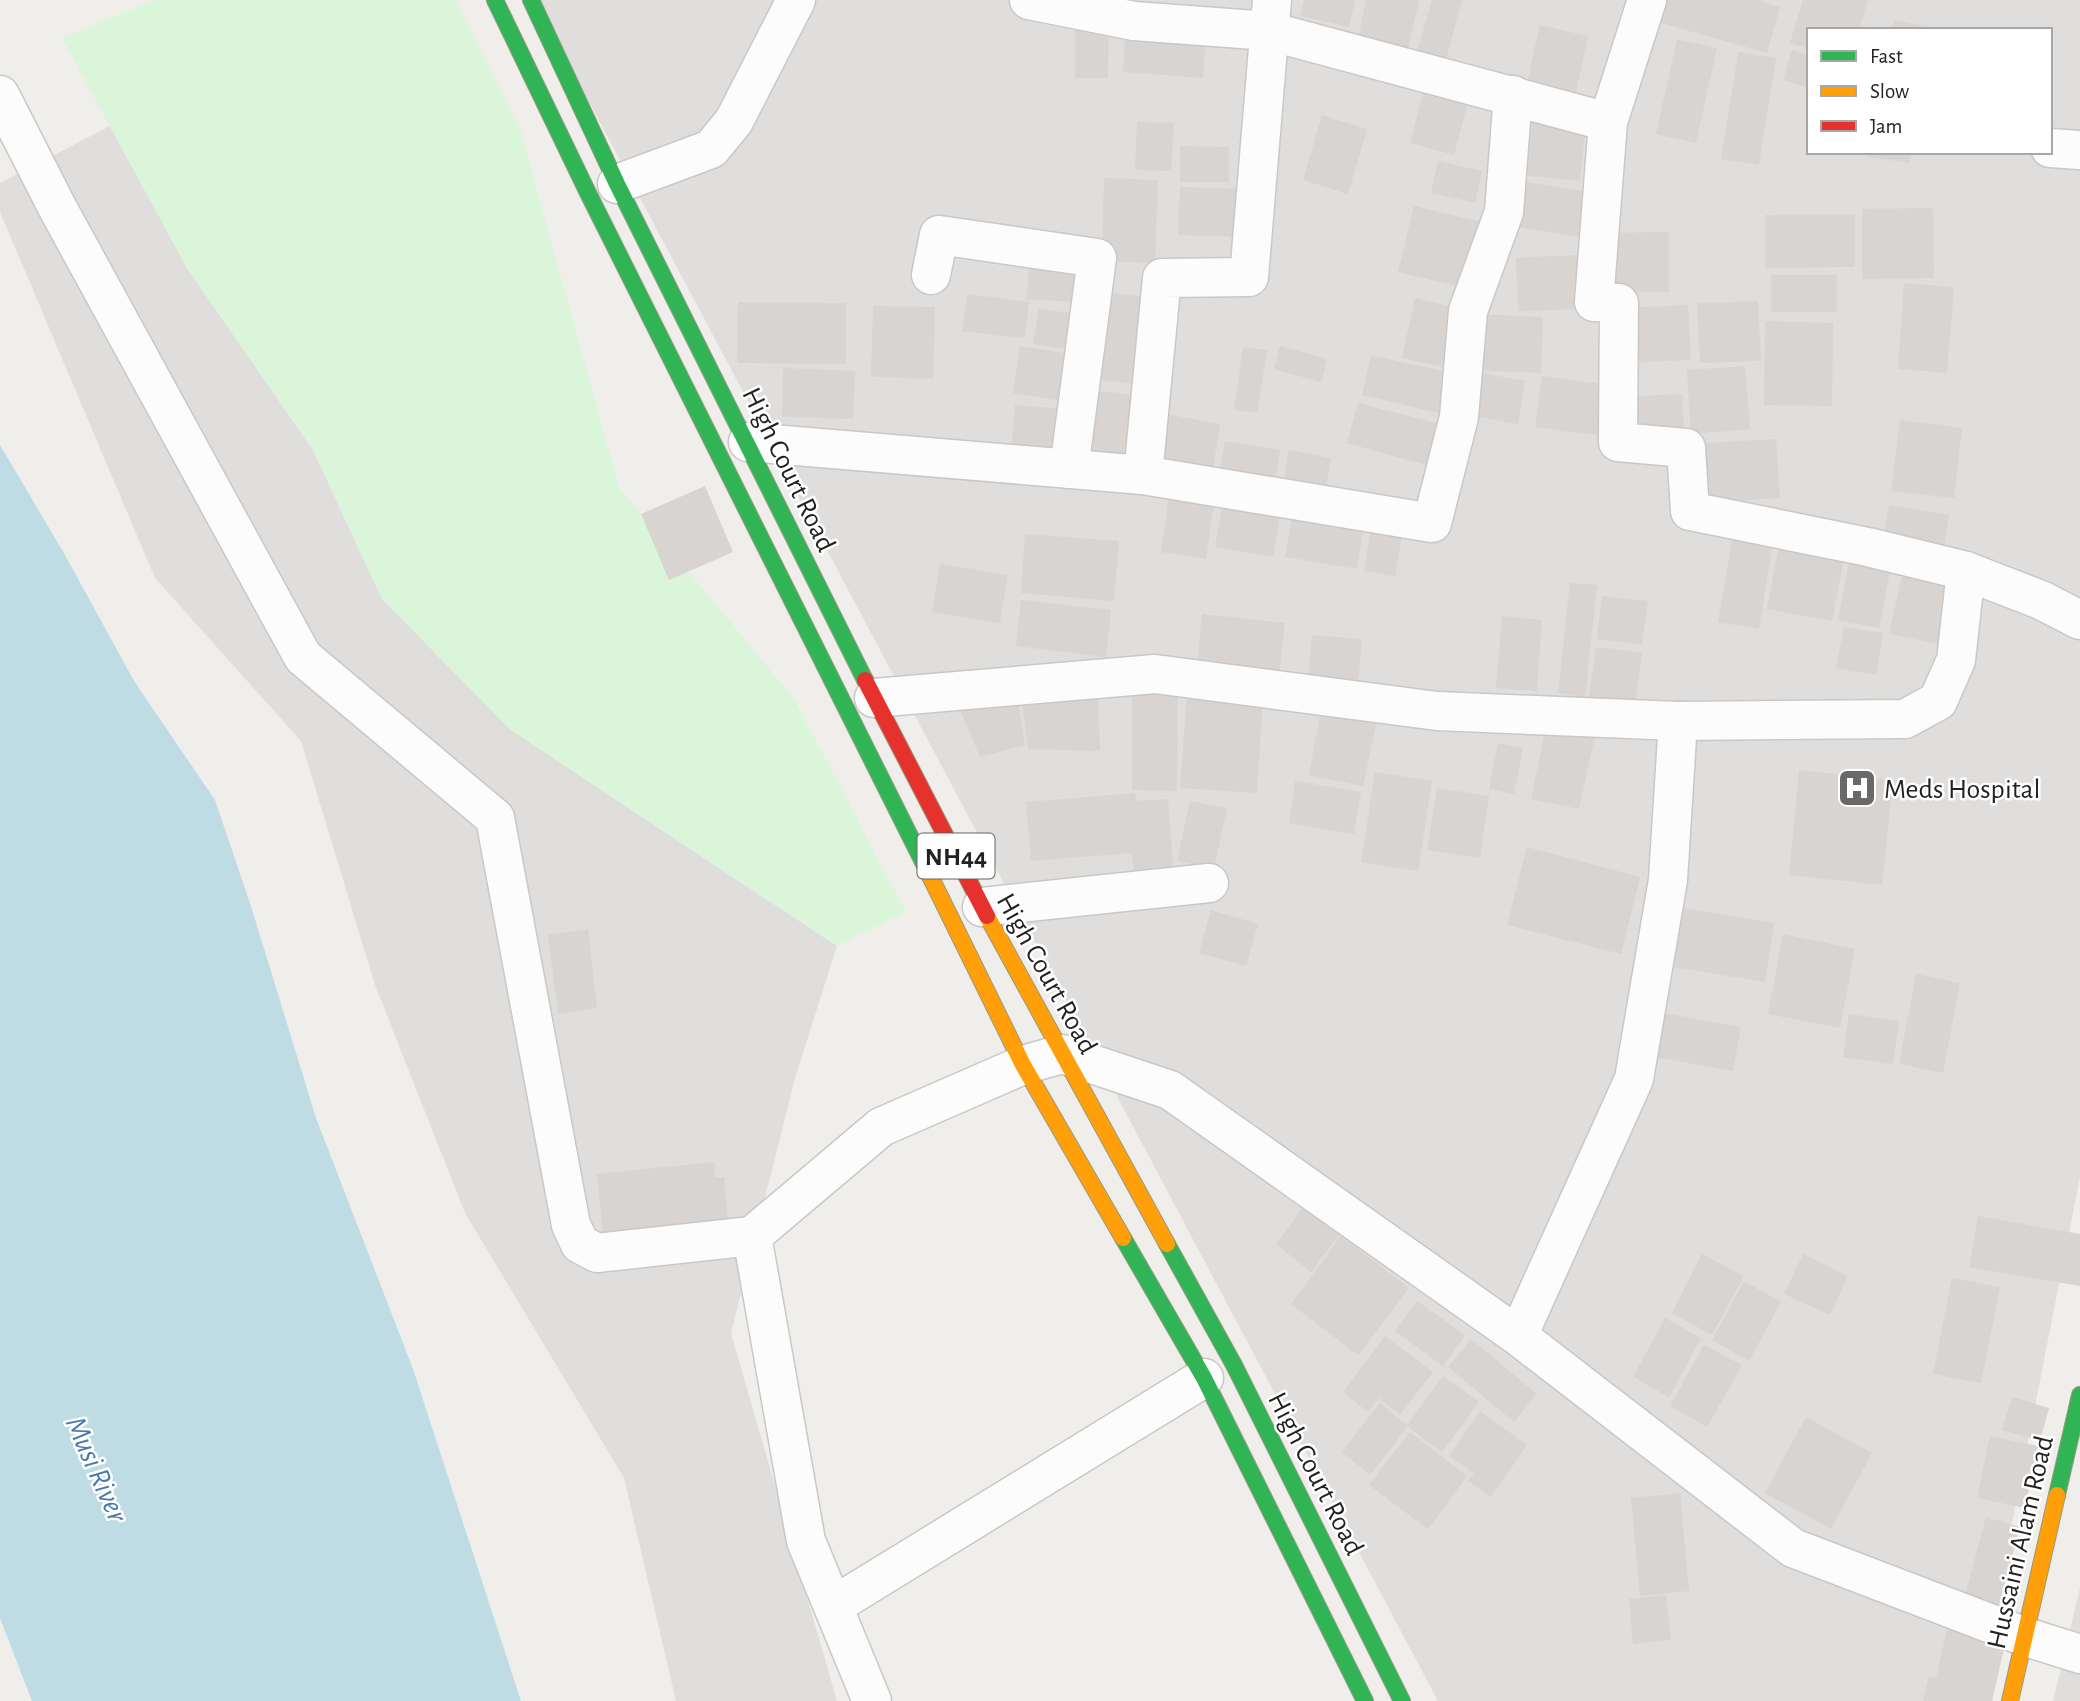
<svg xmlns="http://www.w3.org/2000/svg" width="2080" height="1701" viewBox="0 0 2080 1701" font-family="'Alegreya Sans',sans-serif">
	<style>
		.residential { fill: #dfdedc; fill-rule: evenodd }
		.park { fill: #daf5da }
		.water { fill: #bfdbe3 }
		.building { fill: #d7d4d2 }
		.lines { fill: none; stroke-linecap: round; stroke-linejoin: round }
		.street-casing { stroke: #c9c8c7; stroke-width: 41 }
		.fast-casing { stroke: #999a82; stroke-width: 18 }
		.slow-casing { stroke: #999a82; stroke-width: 18 }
		.jam-casing { stroke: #999a82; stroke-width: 18 }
		.street { stroke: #fdfcfc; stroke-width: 38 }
		.fast { stroke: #30b455; stroke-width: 16 }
		.slow { stroke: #ff9f0a; stroke-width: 16 }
		.jam { stroke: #e5322d; stroke-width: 16 }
		.labels { text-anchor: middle; stroke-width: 5; stroke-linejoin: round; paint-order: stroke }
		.shield { fill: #fff; stroke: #646464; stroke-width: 2 }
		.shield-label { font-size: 26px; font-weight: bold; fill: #222 }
		.street-label { font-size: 28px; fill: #222; stroke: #fff }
		.poi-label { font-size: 28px; fill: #222; stroke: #fff; text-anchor: start }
		.water-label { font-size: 30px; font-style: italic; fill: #4a7aab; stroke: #fff }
	</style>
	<rect width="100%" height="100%" fill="#f0eeeb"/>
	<g class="residential">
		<path d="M535,0H2080V1177L1977,1701H1438ZM1809,30H2050V152H1809Z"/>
		<path d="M110,126L187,268L313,450L382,599L511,730L837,946L795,1078L731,1333L837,1701H676L624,1478L465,1213L375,985L301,741L155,578L0,212V183Z"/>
		<path d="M2080,1588V1701H2053Z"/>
	</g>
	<path class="park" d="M154,0H455L521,132L619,487L794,699L906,912L837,946L511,730L382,599L313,450L187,268L62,38Z"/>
	<path class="water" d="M0,445L65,555L134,681L215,800L250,903L316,1118L413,1369L521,1701H32L0,1618Z"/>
	<g class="building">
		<path d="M1304,0H1355L1349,27L1300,16Z"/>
		<path d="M1366,0H1419L1407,55L1357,45Z"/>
		<path d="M1432,0H1462L1444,67L1415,59Z"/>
		<path d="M1667,0H1756L1780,7L1767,53L1661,23Z"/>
		<path d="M1803,0H1868L1859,30H1809V49L1790,43Z"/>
		<path d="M1894,20L1938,29V30H1892Z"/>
		<path d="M1075,24H1109L1108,78H1075Z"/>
		<path d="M1540,25L1588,36L1574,102L1525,92Z"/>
		<path d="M1126,26L1206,31L1203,78L1123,72Z"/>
		<path d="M1677,39L1717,48L1696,143L1656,134Z"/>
		<path d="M1792,50L1809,55V88L1783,80Z"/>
		<path d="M1738,52L1776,58L1759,165L1721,159Z"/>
		<path d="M1426,82L1470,94L1454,155L1410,143Z"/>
		<path d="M1322,115L1367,129L1348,194L1303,180Z"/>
		<path d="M1532,119L1586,123L1580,181L1528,176Z"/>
		<path d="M1137,122L1174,123L1171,171L1135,170Z"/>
		<path d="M1180,146L1229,147V182H1180Z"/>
		<path d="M1870,152H1912L1910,163L1869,157Z"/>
		<path d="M1438,161L1482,171L1475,203L1431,193Z"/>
		<path d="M1104,178L1158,180L1155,263L1102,261Z"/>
		<path d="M1520,181L1588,192L1581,237L1513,226Z"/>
		<path d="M1180,187L1241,189L1240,237L1178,235Z"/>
		<path d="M1414,206L1489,224L1473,290L1398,272Z"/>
		<path d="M1933,208L1934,278L1862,279V209Z"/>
		<path d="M1855,214V267L1765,268V215Z"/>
		<path d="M1669,232V292H1602V233Z"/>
		<path d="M1577,255L1579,309L1518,311L1516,258Z"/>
		<path d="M1029,258L1090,261L1088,303L1027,299Z"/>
		<rect x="1771" y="275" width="66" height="37"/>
		<path d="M1904,283L1954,287L1947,373L1898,369Z"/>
		<path d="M1110,293L1154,298L1145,385L1101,380Z"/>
		<path d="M967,294L1029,302L1025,338L962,331Z"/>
		<path d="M1415,298L1461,309L1447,368L1402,358Z"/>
		<path d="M1758,301L1761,361L1700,363L1697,303Z"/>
		<path d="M738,302L846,303V364L737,363Z"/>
		<path d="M1688,305L1691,360L1627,363L1625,308Z"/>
		<path d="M873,306L935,307L933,379L871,377Z"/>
		<path d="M1039,309L1079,314L1074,350L1033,344Z"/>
		<path d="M1472,314L1543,317L1541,373L1470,370Z"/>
		<path d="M1765,321L1833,323L1832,406L1764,405Z"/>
		<path d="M1020,346L1077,355L1070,402L1013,393Z"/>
		<path d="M1280,346L1327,359L1321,382L1274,369Z"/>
		<path d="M1243,347L1267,350L1257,413L1234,410Z"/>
		<path d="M1371,355L1456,374L1448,415L1362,395Z"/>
		<path d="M1745,366L1750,429L1691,434L1687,370Z"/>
		<path d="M783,368L855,371L853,419L782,417Z"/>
		<path d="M1481,373L1525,381L1518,424L1473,416Z"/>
		<path d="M1542,376L1610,385L1611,437L1535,427Z"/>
		<path d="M1083,389L1142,396L1133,471L1074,464Z"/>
		<path d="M1682,394L1684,432L1622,435L1620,397Z"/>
		<path d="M1358,403L1444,425L1433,467L1347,443Z"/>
		<path d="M1015,405L1069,409L1066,457L1011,453Z"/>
		<path d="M1161,413L1220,424L1211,481L1151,470Z"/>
		<path d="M1900,420L1962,428L1954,498L1891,491Z"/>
		<path d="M1776,439L1780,498L1699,503L1695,444Z"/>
		<path d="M1225,441L1280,450L1274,489L1218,480Z"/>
		<path d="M1289,450L1331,458L1324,498L1282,489Z"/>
		<path d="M1171,483L1216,490L1206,559L1161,552Z"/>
		<path d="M705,486L733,552L669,580L641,514Z"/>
		<path d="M1224,497L1282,506L1273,557L1215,547Z"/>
		<path d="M1889,505L1949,515L1943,553L1883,543Z"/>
		<path d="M1294,506L1365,517L1357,569L1285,557Z"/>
		<path d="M1373,517L1404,522L1395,576L1364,571Z"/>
		<path d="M1734,529L1774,536L1759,629L1718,622Z"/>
		<path d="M1025,534L1119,541L1114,601L1021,593Z"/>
		<path d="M1780,540L1845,552L1832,621L1767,609Z"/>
		<path d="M1851,554L1892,561L1879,628L1838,620Z"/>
		<path d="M940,564L1008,575L1000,623L932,612Z"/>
		<path d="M1903,572L1952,582L1938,644L1889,634Z"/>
		<path d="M1570,583L1597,585L1585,697L1558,693Z"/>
		<path d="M1602,596L1648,601L1642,645L1597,639Z"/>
		<path d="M1021,600L1111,610L1106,657L1016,646Z"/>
		<path d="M1202,614L1285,623L1279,673L1197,664Z"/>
		<path d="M1502,616L1542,620L1537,691L1496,688Z"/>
		<path d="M1844,627L1883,633L1876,675L1836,668Z"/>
		<path d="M1312,635L1362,639L1358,685L1308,680Z"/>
		<path d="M1596,647L1642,653L1634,713L1588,706Z"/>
		<path d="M1132,685L1178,686L1177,791L1132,790Z"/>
		<path d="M1187,694L1263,699L1257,793L1180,788Z"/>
		<path d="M1017,695L1025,745L980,757L960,710Z"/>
		<path d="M1021,695L1098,699L1100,751L1028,749Z"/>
		<path d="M1321,709L1377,720L1363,786L1309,775Z"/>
		<path d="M1547,722L1596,732L1579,809L1531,799Z"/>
		<path d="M1498,743L1523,748L1514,794L1489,789Z"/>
		<path d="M1799,770L1893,780L1882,885L1789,875Z"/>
		<path d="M1375,772L1432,781L1418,871L1361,862Z"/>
		<path d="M1295,781L1361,792L1354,834L1289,823Z"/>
		<path d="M1437,788L1489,796L1480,858L1427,850Z"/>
		<path d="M1135,793L1136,801L1168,799L1174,875L1134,878L1132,853L1031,861L1026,802Z"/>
		<path d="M1190,801L1227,808L1214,869L1177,861Z"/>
		<path d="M1527,847L1640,877L1621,954L1507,925Z"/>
		<path d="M1683,908L1774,923L1765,982L1674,967Z"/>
		<path d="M1211,910L1258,924L1246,966L1199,953Z"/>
		<path d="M588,929L597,1008L558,1014L548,935Z"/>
		<path d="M1783,934L1855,949L1840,1028L1768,1014Z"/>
		<path d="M1916,974L1960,983L1943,1073L1899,1064Z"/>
		<path d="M1663,1013L1741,1027L1733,1071L1655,1057Z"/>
		<path d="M1849,1014L1899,1021L1893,1064L1843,1057Z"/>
		<path d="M714,1162L715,1177H724L729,1231L604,1244L597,1174Z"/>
		<path d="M1304,1206L1340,1234L1311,1272L1276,1244Z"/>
		<path d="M1978,1216L2080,1234V1286L1969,1267Z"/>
		<path d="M1341,1236L1409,1288L1358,1355L1291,1304Z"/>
		<path d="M1702,1254L1744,1276L1712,1335L1672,1313Z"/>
		<path d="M1803,1254L1848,1276L1830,1315L1784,1294Z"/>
		<path d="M1952,1278L2000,1287L1981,1383L1933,1374Z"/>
		<path d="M1744,1281L1781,1302L1749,1361L1712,1340Z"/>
		<path d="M1417,1301L1465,1335L1443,1366L1395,1331Z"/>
		<path d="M1665,1318L1701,1338L1669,1397L1633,1377Z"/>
		<path d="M1385,1336L1433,1372L1400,1415L1379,1398L1368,1412L1343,1392Z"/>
		<path d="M1471,1339L1537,1394L1514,1422L1448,1367Z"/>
		<path d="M1704,1345L1742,1365L1707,1427L1670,1406Z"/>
		<path d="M1443,1376L1479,1402L1442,1452L1409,1428L1408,1424Z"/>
		<path d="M2012,1397L2049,1408L2040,1441L2002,1430Z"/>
		<path d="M1380,1403L1408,1426L1370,1475L1342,1452Z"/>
		<path d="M1480,1411L1527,1445L1491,1497L1468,1481L1474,1473L1449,1456Z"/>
		<path d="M1806,1417L1872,1453L1831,1529L1765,1493Z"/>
		<path d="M1410,1432L1467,1476L1428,1529L1369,1485Z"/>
		<path d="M1990,1436L2038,1446L2025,1508L1977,1498Z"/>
		<path d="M1680,1493L1689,1591L1640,1596L1631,1498Z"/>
		<path d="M1986,1517L2020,1527L1998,1609L1964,1600Z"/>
		<path d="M1666,1595L1671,1640L1633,1644L1629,1599Z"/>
		<path d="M1950,1617L2007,1636L1992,1701H1923L1929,1677L1936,1678Z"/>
	</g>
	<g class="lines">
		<defs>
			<g id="street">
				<path d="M1029,0L1134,21L1269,31L1608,122"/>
				<path d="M1647,0L1608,122L1594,302L1619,303L1618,442L1686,448L1690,511L1868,547L1966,571L2041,600L2080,620"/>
				<path d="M0,95L57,207L303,657L495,818L571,1225L580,1244L597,1253L752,1236"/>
				<path d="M2050,148L2080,150"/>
				<path d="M617,184L711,149L734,121L796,0"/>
				<path d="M931,275L939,235L1097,258L1069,469"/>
				<path d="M748,442L1143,475L1432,523L1459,417L1468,311L1504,212L1513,95"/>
				<path d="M1143,475L1162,278L1249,277L1272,0"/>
				<path d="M874,698L1155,674L1437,711L1678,721L1905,719L1938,701L1956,660L1966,571"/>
				<path d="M982,907L1209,883"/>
				<path d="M1518,1336L1634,1079L1668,880L1678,721"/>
				<path d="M833,1606L1204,1378"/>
				<path d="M872,1701L806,1541L752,1236L881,1127L1023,1065L1062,1054L1170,1090L1518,1336L1793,1548L2023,1636L2080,1654"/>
			</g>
			<g id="fast">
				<path d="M495,0L588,193L930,876"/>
				<path d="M531,0L617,184L865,680"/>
				<path d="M1123,1238L1204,1378L1365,1701"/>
				<path d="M1167,1244L1234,1365L1402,1701"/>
				<path d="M2057,1495L2080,1395"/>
			</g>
			<g id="slow">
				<path d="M930,876L1023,1065L1123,1238"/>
				<path d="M987,916L1167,1244"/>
				<path d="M2010,1701L2057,1495"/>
			</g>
			<path id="jam" d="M865,680L987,916"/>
		</defs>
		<use href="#street" class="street-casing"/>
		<use href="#fast" class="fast-casing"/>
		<use href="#slow" class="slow-casing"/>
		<use href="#jam" class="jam-casing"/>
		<use href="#street" class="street"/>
		<use href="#fast" class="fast"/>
		<use href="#slow" class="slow"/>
		<use href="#jam" class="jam"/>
	</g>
	<defs>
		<symbol id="hospital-square" viewBox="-11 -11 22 22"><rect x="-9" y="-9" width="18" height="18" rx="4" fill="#6a6968" stroke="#fff"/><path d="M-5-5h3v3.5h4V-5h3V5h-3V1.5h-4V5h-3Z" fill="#fff"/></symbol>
	</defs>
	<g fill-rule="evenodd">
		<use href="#hospital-square" x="1835" y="766" width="44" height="44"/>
	</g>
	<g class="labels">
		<rect class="shield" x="917.5" y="833.5" width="77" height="45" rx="5"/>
		<g class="shield-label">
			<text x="956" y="865">NH44</text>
		</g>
		<g class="street-label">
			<text transform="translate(790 469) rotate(64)" y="10">High Court Road</text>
			<text transform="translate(1048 973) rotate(61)" y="10">High Court Road</text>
			<text transform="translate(1317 1473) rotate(63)" y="10">High Court Road</text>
			<text transform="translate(2019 1542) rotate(-77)" y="10">Hussaini Alam Road</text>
		</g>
		<g class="poi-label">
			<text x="1884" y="798">Meds Hospital</text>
		</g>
		<g class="water-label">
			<text transform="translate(97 1469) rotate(66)" y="10">Musi River</text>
		</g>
	</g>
	<rect x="1807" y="28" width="245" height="126" fill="#ffffff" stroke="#a7a7a7" stroke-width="2"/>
	<rect x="1821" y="51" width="35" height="10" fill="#30b455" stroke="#a7a7a7" stroke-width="2"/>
	<text x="1870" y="63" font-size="21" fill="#222222">Fast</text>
	<rect x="1821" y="86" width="35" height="10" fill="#ff9f0a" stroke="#a7a7a7" stroke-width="2"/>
	<text x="1870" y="98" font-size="21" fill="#222222">Slow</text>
	<rect x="1821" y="121" width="35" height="10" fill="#e5322d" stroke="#a7a7a7" stroke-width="2"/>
	<text x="1870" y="133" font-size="21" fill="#222222">Jam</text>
</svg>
